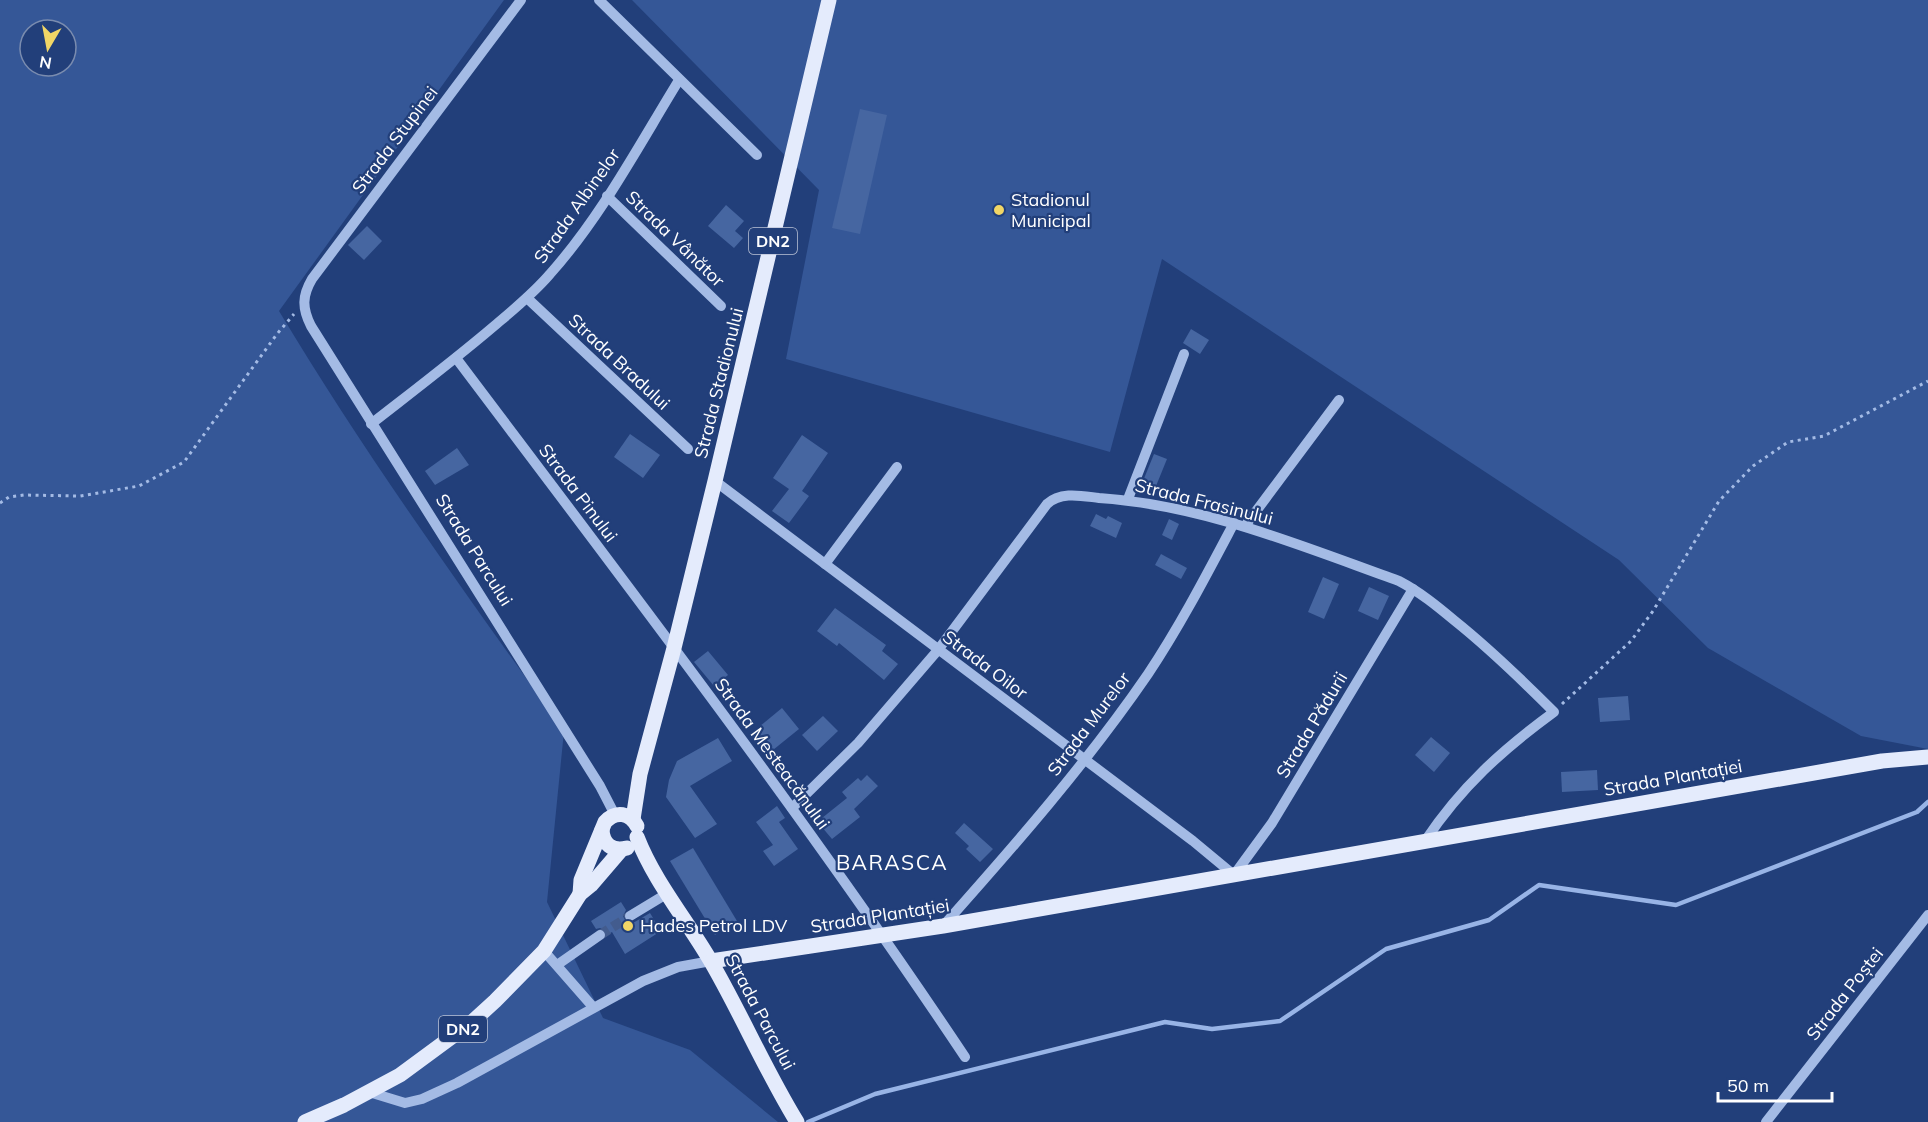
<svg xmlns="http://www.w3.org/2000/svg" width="1928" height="1122" viewBox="0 0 1928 1122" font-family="Mulish,sans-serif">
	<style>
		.green { fill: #355797; fill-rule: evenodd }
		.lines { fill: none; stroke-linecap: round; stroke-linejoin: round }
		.stream { stroke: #98b4e6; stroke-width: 4.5 }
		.building { fill: #4666a1 }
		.minor-tunnel { stroke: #435c8e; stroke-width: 10; stroke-dasharray: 10 5; stroke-linecap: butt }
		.path { stroke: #a4bbe5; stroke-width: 3; stroke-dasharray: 3 4.5; stroke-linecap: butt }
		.minor { stroke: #a4bbe5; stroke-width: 10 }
		.major { stroke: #e4ebfc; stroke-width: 15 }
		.poi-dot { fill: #f1d666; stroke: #223f7a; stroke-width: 2 }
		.labels { text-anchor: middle; stroke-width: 4.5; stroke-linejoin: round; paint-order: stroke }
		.shield { fill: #223f7a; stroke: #bdc5d7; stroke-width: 1.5 }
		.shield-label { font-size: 16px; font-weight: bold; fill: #fff }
		.street-label { font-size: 18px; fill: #fff; stroke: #223f7a }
		.poi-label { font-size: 18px; fill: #fff; stroke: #223f7a; text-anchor: start }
		.quarter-label { font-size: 21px; letter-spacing: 1.5px; fill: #fff; stroke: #223f7a }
	</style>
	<rect width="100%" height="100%" fill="#223f7a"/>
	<g class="green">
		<path d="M0,0H504L279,311C366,456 465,593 564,731L547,902L603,1018L690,1050L778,1122H0ZM30,30H66V66H30Z"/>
		<path d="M632,0H1928V749L1861,736L1708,648L1619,560L1162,259L1110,452L786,359L819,190Z"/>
	</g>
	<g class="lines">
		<path class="stream" d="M808,1122L875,1094L1165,1022L1212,1029L1280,1021L1386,949L1489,920L1539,885L1676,905L1917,812L1928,802"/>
	</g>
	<g class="building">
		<path d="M860,109L887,115L860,234L832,228Z"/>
		<path d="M726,205L744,221L735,231L743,238L734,248L708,226Z"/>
		<path d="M367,226L382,241L364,260L348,245Z"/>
		<path d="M1191,329L1209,340L1200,354L1183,343Z"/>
		<path d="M630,434L660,455L643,478L614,457Z"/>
		<path d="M802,435L828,453L802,491L809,496L789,523L772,511L789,489L773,478Z"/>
		<path d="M457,448L469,465L435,485L425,471Z"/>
		<path d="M1154,454L1167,459L1156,486L1143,481Z"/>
		<path d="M1096,514L1106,519L1108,516L1122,523L1116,538L1090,526Z"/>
		<path d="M1169,519L1179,524L1172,540L1162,535Z"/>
		<path d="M1161,554L1187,568L1181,579L1155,565Z"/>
		<path d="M1323,577L1339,584L1324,619L1308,612Z"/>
		<path d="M1369,587L1389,596L1378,620L1358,611Z"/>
		<path d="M835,608L886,645L882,651L898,664L884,680L839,643L837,646L817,631Z"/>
		<path d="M708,651L728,675L714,686L694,662Z"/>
		<path d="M1628,696L1630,720L1600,722L1598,698Z"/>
		<path d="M782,708L799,729L768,754L754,731Z"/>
		<path d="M823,716L838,731L817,751L802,735Z"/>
		<path d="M1431,737L1450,753L1434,772L1415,755Z"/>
		<path d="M718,738L732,761L690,786L717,824L695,838L666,797L669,780L677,761Z"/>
		<path d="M1597,770L1598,790L1562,792L1561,772Z"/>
		<path d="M867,775L878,786L854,809L860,817L832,839L821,826L826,823L822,818L847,798L842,792L858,778L861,781Z"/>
		<path d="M777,806L785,818L779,822L798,849L774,866L763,851L773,845L756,822Z"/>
		<path d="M964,823L993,849L980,862L966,849L969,846L955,833Z"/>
		<path d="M693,848L737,921L715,935L670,861Z"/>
		<path d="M621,902L626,910L623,916L626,922L633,923L650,913L661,931L625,954L612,932L607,935L606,930L600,928L596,929L591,921Z"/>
	</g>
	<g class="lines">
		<path class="minor-tunnel" d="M600,935L630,916"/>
		<g class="path">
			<path d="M0,503L9,497L24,495L80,496L139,486L184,462L277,334L294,314"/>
			<path d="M1562,704L1631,641L1653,611L1719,501L1753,466L1788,442L1824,436L1928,381"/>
		</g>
		<g class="minor">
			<path d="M521,0L312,279C302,296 302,308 311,326L600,786L615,815"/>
			<path d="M599,0L757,155"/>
			<path d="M607,196L721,306"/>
			<path d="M527,298L688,449"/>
			<path d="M456,358C630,589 805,817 965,1057"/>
			<path d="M371,424C412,392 453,361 493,327C513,310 533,294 550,274C601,217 639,145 679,80"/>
			<path d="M715,481L1193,841L1234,875L1272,823L1413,589"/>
			<path d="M1128,499L1184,354"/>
			<path d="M1245,526L1339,400"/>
			<path d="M825,564L897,467"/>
			<path d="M792,808L858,743L938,650L1047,504C1061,491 1082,496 1099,498C1204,505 1301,546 1399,581C1420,592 1437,606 1455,621C1490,649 1522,680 1554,712C1502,750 1461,787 1425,841"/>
			<path d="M630,916L668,893"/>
			<path d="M943,926C1015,845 1087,763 1148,674C1180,626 1207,574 1234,523"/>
			<path d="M544,951L593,1007"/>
			<path d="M557,965L600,935"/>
			<path d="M369,1092L405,1103L422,1099L457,1083L643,981L678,967L711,961"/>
			<path d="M1766,1122L1928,915"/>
		</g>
		<g class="major">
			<path d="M633,819L640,774L674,648L715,481L829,0"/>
			<path d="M602,830C603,844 612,852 627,848"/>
			<path d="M637,837C654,881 686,919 710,960C741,1013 765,1070 797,1122"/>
			<path d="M580,894L581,880L605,822C616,810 630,813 637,826"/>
			<path d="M711,961L943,926L1882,761L1928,757"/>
			<path d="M305,1122L344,1105L400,1075L472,1022L495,1001L544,951L580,894L591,885L621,850"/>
		</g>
	</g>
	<g class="poi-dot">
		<circle cx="999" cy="210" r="6"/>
		<circle cx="628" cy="926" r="6"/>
	</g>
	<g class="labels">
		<g class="shield">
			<rect x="749" y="228" width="48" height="26" rx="4.5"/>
			<rect x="439" y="1016" width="48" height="26" rx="4.5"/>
		</g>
		<g class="shield-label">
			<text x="773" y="247">DN2</text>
			<text x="463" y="1035">DN2</text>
		</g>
		<g class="street-label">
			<text transform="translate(395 140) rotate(-53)" y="6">Strada Stupinei</text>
			<text transform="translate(577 206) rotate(-55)" y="6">Strada Albinelor</text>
			<text transform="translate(675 239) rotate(44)" y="6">Strada Vânător</text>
			<text transform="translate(619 362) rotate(43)" y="6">Strada Bradului</text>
			<text transform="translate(719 383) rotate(-76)" y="6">Strada Stadionului</text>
			<text transform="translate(578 493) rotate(53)" y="6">Strada Pinului</text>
			<text transform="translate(1204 502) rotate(14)" y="6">Strada Frasinului</text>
			<text transform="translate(474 550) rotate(58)" y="6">Strada Parcului</text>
			<text transform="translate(985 665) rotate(37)" y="6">Strada Oilor</text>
			<text transform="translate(1089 724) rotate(-53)" y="6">Strada Murelor</text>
			<text transform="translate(1312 725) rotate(-59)" y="6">Strada Pădurii</text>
			<text transform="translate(772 754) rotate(54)" y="6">Strada Mesteacănului</text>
			<text transform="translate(1673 778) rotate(-10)" y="6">Strada Plantației</text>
			<text transform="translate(880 916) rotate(-9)" y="6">Strada Plantației</text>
			<text transform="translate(1845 994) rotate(-52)" y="6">Strada Poștei</text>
			<text transform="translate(760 1012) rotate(62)" y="6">Strada Parcului</text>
		</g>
		<g class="poi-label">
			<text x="1011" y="206">Stadionul<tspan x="1011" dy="21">Municipal</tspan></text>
			<text x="640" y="932">Hades Petrol LDV</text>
		</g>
		<g class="quarter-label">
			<text x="892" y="870">BARASCA</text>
		</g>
	</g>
	<g transform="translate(48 48) rotate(190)"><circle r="28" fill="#223f7a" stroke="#7a8caf" stroke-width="1.5"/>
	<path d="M0-4.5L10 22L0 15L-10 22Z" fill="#f1d666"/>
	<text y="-9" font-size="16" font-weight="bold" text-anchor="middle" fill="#ffffff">N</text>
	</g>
	<path d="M1718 1092v9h114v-9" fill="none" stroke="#ffffff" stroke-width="3"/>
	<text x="1727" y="1092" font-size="18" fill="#ffffff" stroke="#223f7a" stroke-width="4.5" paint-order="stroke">50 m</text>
</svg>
